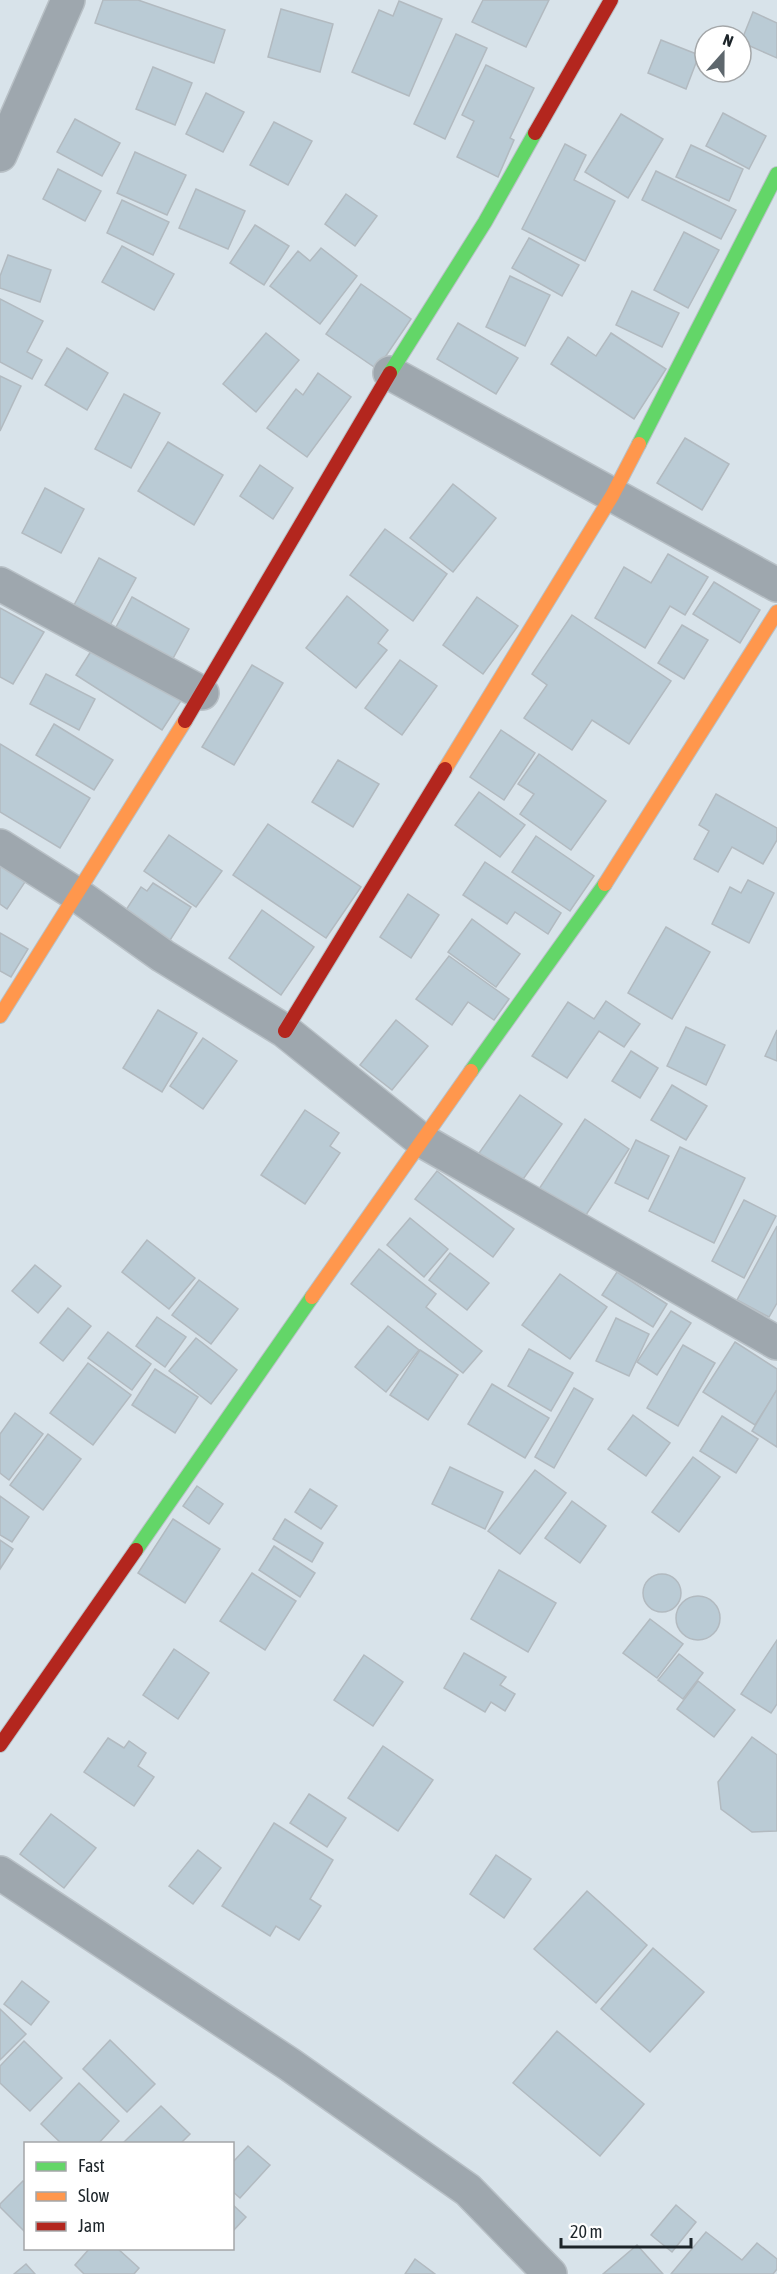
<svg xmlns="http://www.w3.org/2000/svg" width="777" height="2274" viewBox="0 0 777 2274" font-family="'Asap Condensed',sans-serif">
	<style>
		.building { fill: #bacbd5; stroke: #b2bac0; stroke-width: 1.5 }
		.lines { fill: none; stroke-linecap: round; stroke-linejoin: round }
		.street-casing { stroke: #b8c0c6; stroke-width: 36 }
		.fast-casing { stroke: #b8c0c6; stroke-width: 16 }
		.slow-casing { stroke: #b8c0c6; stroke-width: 16 }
		.jam-casing { stroke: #b8c0c6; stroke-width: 16 }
		.street { stroke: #9ea7ae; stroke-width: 33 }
		.fast { stroke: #63d668; stroke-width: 14 }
		.slow { stroke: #ff974d; stroke-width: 14 }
		.jam { stroke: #b3261e; stroke-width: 14 }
	</style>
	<rect width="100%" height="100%" fill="#d8e3ea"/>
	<g class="building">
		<path d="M103,0H138L225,30L214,63L95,23Z"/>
		<path d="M483,0H549L526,47L472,22Z"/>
		<path d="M399,1L442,19L409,96L352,72L379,10L393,16Z"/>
		<path d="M281,9L333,24L320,72L268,57Z"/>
		<path d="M753,12L777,23V58L741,42Z"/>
		<path d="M456,34L487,48L445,139L414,124Z"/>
		<path d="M661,40L699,55L686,89L648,73Z"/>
		<path d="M486,65L534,88L510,138L514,140L498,177L457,157L474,121L462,115Z"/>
		<path d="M153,67L192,83L175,125L136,109Z"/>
		<path d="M206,93L244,112L223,152L186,134Z"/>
		<path d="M723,113L766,136L749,169L706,146Z"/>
		<path d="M621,114L663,139L628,198L585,172Z"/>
		<path d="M75,119L120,143L102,176L57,152Z"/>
		<path d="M274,122L312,141L288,185L250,165Z"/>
		<path d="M565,144L586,155L574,180L615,201L585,261L522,229Z"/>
		<path d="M691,145L743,169L729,201L676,177Z"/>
		<path d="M135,152L186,175L167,215L117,193Z"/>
		<path d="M58,169L101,191L85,221L43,199Z"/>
		<path d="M656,171L736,210L721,239L642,200Z"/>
		<path d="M196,189L245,211L228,249L179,228Z"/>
		<path d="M346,194L377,216L355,246L325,224Z"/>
		<path d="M122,200L169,222L153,255L107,233Z"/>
		<path d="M255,225L289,246L264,285L230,263Z"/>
		<path d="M684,232L719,250L688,308L654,290Z"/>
		<path d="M529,238L579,265L562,296L512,268Z"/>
		<path d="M122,246L174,274L154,310L102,282Z"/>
		<path d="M321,248L357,276L320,324L270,286L298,251L310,261Z"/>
		<path d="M8,255L51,270L40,302L0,288V276Z"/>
		<path d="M510,276L550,295L525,346L486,327Z"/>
		<path d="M361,284L411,319L377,369L326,334Z"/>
		<path d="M632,291L679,313L662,347L616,325Z"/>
		<path d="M0,299L43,321L27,352L42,360L32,379L0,362Z"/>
		<path d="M458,323L518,358L496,394L437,359Z"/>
		<path d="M266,333L299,360L256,412L223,384Z"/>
		<path d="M611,333L666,369L634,419L551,364L568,337L596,356Z"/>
		<path d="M67,348L108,373L87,410L45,385Z"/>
		<path d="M318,373L351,397L307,457L267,428L296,389L303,395Z"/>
		<path d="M0,376L21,386L0,431Z"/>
		<path d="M124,394L160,413L131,468L95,449Z"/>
		<path d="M685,438L729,464L702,510L657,483Z"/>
		<path d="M168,442L223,475L194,525L138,491Z"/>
		<path d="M260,465L293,488L273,519L240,496Z"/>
		<path d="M453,484L496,518L453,572L410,538Z"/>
		<path d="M45,488L84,509L61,553L22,533Z"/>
		<path d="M385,529L447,574L413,621L350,575Z"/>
		<path d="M668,554L708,577L685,615L670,606L645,648L595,618L624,567L651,583Z"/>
		<path d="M99,558L136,578L109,627L73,607Z"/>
		<path d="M714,582L760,610L740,643L693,614Z"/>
		<path d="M347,596L388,630L378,643L387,650L356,688L306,648Z"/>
		<path d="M132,597L189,629L171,662L114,631Z"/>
		<path d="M477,597L518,626L483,674L443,645Z"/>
		<path d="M0,608L44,632L13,684L0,677Z"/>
		<path d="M572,615L671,681L629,744L592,720L572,750L524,718L547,685L532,674Z"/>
		<path d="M682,625L708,640L684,679L658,663Z"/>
		<path d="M93,648L184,696L162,730L76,675Z"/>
		<path d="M400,660L437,686L402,735L365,708Z"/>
		<path d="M252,665L283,683L234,765L202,747Z"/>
		<path d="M46,674L95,699L79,730L30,704Z"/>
		<path d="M54,724L113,760L94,790L36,755Z"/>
		<path d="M501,730L535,753L504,800L470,777Z"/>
		<path d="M0,744L90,798L60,848L0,812Z"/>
		<path d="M539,754L606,801L571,850L520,814L534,794L518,784Z"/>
		<path d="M338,760L379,784L353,827L312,802Z"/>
		<path d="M479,792L525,825L500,857L455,825Z"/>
		<path d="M716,794L777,828V840L763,864L732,847L718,872L694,859L709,831L699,825Z"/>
		<path d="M268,824L361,887L326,938L233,875Z"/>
		<path d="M169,835L222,871L196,907L144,871Z"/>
		<path d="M536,836L594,876L570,911L512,872Z"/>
		<path d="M0,856L29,876L7,909L0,904Z"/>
		<path d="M485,862L561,913L548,934L515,912L507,924L463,895Z"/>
		<path d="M748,880L774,893L749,943L712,924L730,887L741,893Z"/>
		<path d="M153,883L191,907L167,945L122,916L141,887L147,891Z"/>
		<path d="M408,894L439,915L411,958L380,937Z"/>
		<path d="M262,910L314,947L281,995L229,958Z"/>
		<path d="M472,919L520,954L496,987L448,952Z"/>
		<path d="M666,927L710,952L672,1019L628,993Z"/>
		<path d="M0,933L28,949L11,977L0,971Z"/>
		<path d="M449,956L509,999L494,1020L468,1002L452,1025L416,999Z"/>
		<path d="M606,1001L640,1024L624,1047L599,1031L567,1078L532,1056L568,1002L594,1019Z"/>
		<path d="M158,1010L197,1033L162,1092L123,1068Z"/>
		<path d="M396,1020L428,1046L392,1090L360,1065Z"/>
		<path d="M686,1027L725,1045L706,1085L667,1066Z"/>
		<path d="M777,1030V1061L765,1056Z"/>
		<path d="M203,1038L237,1061L203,1109L170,1086Z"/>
		<path d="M631,1051L658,1068L640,1098L612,1081Z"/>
		<path d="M672,1085L707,1106L686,1140L651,1120Z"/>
		<path d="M520,1095L562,1124L519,1185L477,1156Z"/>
		<path d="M305,1110L339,1133L330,1146L340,1153L305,1204L261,1175Z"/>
		<path d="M585,1119L629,1149L584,1218L539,1189Z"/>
		<path d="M636,1140L669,1156L648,1199L615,1183Z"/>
		<path d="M680,1147L745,1178L714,1243L649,1211Z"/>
		<path d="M437,1171L514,1229L493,1257L415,1199Z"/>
		<path d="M744,1200L776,1216L744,1278L712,1261Z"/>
		<path d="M410,1218L448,1249L424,1277L387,1245Z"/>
		<path d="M777,1226V1303L769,1317L737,1300Z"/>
		<path d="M147,1240L195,1278L169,1309L122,1272Z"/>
		<path d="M379,1249L436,1294L426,1307L482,1351L463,1373L351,1284Z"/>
		<path d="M450,1253L489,1283L467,1310L429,1280Z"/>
		<path d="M35,1265L61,1286L38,1313L12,1291Z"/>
		<path d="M617,1272L667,1304L653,1327L602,1295Z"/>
		<path d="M560,1274L607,1307L570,1359L522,1325Z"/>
		<path d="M199,1280L238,1309L211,1344L172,1315Z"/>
		<path d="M68,1308L91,1326L63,1361L40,1343Z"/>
		<path d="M671,1311L691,1323L657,1375L637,1362Z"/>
		<path d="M157,1317L186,1337L165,1367L136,1346Z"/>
		<path d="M616,1318L649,1334L629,1376L596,1361Z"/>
		<path d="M388,1326L419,1350L386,1392L355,1367Z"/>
		<path d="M108,1332L151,1364L132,1390L88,1358Z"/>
		<path d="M196,1338L237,1370L211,1404L169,1371Z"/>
		<path d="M735,1342L777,1369V1390L755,1425L703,1392Z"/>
		<path d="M683,1345L715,1363L678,1426L647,1408Z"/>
		<path d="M529,1349L573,1373L551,1411L508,1386Z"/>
		<path d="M420,1350L458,1375L428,1420L390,1395Z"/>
		<path d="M88,1363L131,1395L93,1445L50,1413Z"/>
		<path d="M155,1369L198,1397L175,1433L132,1405Z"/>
		<path d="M492,1384L549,1418L525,1458L468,1424Z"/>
		<path d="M574,1388L593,1399L554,1468L535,1457Z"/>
		<path d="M776,1391L777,1392V1447L752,1431Z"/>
		<path d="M15,1413L43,1434L9,1480L0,1473V1434Z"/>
		<path d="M633,1415L670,1443L646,1476L608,1449Z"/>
		<path d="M722,1416L758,1439L736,1473L700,1451Z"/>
		<path d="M48,1434L81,1459L43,1510L10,1485Z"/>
		<path d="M693,1457L720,1477L679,1532L652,1512Z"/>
		<path d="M450,1467L503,1492L485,1529L432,1504Z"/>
		<path d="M535,1470L566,1493L520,1554L488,1531Z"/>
		<path d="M197,1486L223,1504L209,1524L183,1506Z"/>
		<path d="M310,1489L337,1506L321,1529L295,1512Z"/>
		<path d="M0,1496L29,1517L12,1542L0,1535Z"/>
		<path d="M572,1501L606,1526L580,1563L545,1538Z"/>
		<path d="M173,1519L220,1549L185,1603L138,1573Z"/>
		<path d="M285,1519L323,1543L312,1562L273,1539Z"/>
		<path d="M0,1540L13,1549L0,1569Z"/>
		<path d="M274,1546L315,1573L300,1597L259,1570Z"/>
		<path d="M499,1570L556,1603L528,1652L471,1619Z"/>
		<path d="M252,1573L296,1601L265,1650L220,1621Z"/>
		<circle cx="662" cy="1593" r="19"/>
		<circle cx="698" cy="1618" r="22"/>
		<path d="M650,1619L683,1644L657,1678L623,1653Z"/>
		<path d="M777,1640V1704L771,1713L741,1694Z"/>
		<path d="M174,1649L209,1673L178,1719L143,1695Z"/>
		<path d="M464,1653L506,1677L500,1685L515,1694L505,1711L491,1702L485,1712L444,1688Z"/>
		<path d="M679,1654L703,1673L683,1699L658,1680Z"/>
		<path d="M364,1655L403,1682L373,1726L334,1700Z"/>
		<path d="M698,1681L735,1710L714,1737L677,1709Z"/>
		<path d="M752,1737L777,1755V1831L752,1832L721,1809L718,1782Z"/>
		<path d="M108,1738L124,1748L129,1741L146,1753L138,1766L154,1777L134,1806L84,1772Z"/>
		<path d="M383,1746L433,1780L398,1831L348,1798Z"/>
		<path d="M309,1794L346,1818L327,1847L290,1823Z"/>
		<path d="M51,1814L96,1848L64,1888L20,1854Z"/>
		<path d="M274,1823L333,1860L310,1899L321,1906L299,1940L276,1926L270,1936L222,1906Z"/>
		<path d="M198,1850L221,1868L193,1904L169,1886Z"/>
		<path d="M496,1855L531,1879L504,1918L470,1894Z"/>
		<path d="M587,1891L647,1945L596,2003L534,1949Z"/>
		<path d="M653,1948L704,1992L650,2052L601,2009Z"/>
		<path d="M22,1981L49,2002L31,2025L4,2004Z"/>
		<path d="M0,2009L26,2034L0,2060Z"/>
		<path d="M557,2031L644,2104L600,2156L513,2083Z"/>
		<path d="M110,2040L155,2084L127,2112L83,2069Z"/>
		<path d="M24,2041L62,2078L30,2111L0,2083V2066Z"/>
		<path d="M79,2083L119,2121L98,2144H62L41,2124Z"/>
		<path d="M161,2106L190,2134L180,2144L123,2143Z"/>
		<path d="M248,2146L270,2165L240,2198L232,2191V2163Z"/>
		<path d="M23,2181L26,2183L25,2232L0,2207V2204Z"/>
		<path d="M232,2204L246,2217L232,2232Z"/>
		<path d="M676,2205L696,2222L672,2252L651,2235Z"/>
		<path d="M706,2232L742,2260L757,2243L777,2259V2269L773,2274H671Z"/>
		<path d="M637,2245L663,2274H603Z"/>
		<path d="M90,2248H117L139,2268L134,2274H84L75,2265Z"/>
		<path d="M415,2259L435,2274H405Z"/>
		<path d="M26,2264L35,2274H14Z"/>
	</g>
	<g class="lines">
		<defs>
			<g id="street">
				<path d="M0,155L68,0"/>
				<path d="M390,373L777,585"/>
				<path d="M0,584L202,693"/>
				<path d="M0,846L76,894L163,956L285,1031L421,1140L777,1343"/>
				<path d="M0,1873L289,2064L468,2190L550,2274"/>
			</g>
			<g id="fast">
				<path d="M390,373L485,222L535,133"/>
				<path d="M639,444L777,174"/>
				<path d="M471,1071L605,884"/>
				<path d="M136,1550L312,1297"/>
			</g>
			<g id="slow">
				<path d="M445,769L612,496L639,444"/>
				<path d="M605,884L777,612"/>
				<path d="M0,1016L185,721"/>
				<path d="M312,1297L471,1071"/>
			</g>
			<g id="jam">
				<path d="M535,133L611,0"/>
				<path d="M185,721L390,373"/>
				<path d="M285,1031L445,769"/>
				<path d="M0,1745L136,1550"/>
			</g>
		</defs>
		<use href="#street" class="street-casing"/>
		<use href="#fast" class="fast-casing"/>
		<use href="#slow" class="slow-casing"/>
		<use href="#jam" class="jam-casing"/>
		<use href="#street" class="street"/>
		<use href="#fast" class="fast"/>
		<use href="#slow" class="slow"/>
		<use href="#jam" class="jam"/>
	</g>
	<rect x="24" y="2142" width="210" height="108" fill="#ffffff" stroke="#a4a7a9" stroke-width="1.5"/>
	<rect x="36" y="2162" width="30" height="9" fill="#63d668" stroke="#a4a7a9" stroke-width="1.5"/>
	<text x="78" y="2172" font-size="18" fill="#1c2429">Fast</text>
	<rect x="36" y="2192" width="30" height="9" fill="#ff974d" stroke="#a4a7a9" stroke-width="1.5"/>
	<text x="78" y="2202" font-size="18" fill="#1c2429">Slow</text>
	<rect x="36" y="2222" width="30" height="9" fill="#b3261e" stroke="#a4a7a9" stroke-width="1.5"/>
	<text x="78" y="2232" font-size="18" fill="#1c2429">Jam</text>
	<g transform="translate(723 54) rotate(21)"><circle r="28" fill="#ffffff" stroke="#a4a7a9" stroke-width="1.5"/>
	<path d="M0-4.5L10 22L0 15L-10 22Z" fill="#5e676d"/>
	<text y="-9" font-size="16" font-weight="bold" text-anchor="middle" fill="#1c2429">N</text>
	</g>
	<path d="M561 2238v9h130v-9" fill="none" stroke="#1c2429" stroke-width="3"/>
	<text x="570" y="2238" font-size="18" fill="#1c2429" stroke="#ffffff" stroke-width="4.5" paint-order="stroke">20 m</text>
</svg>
